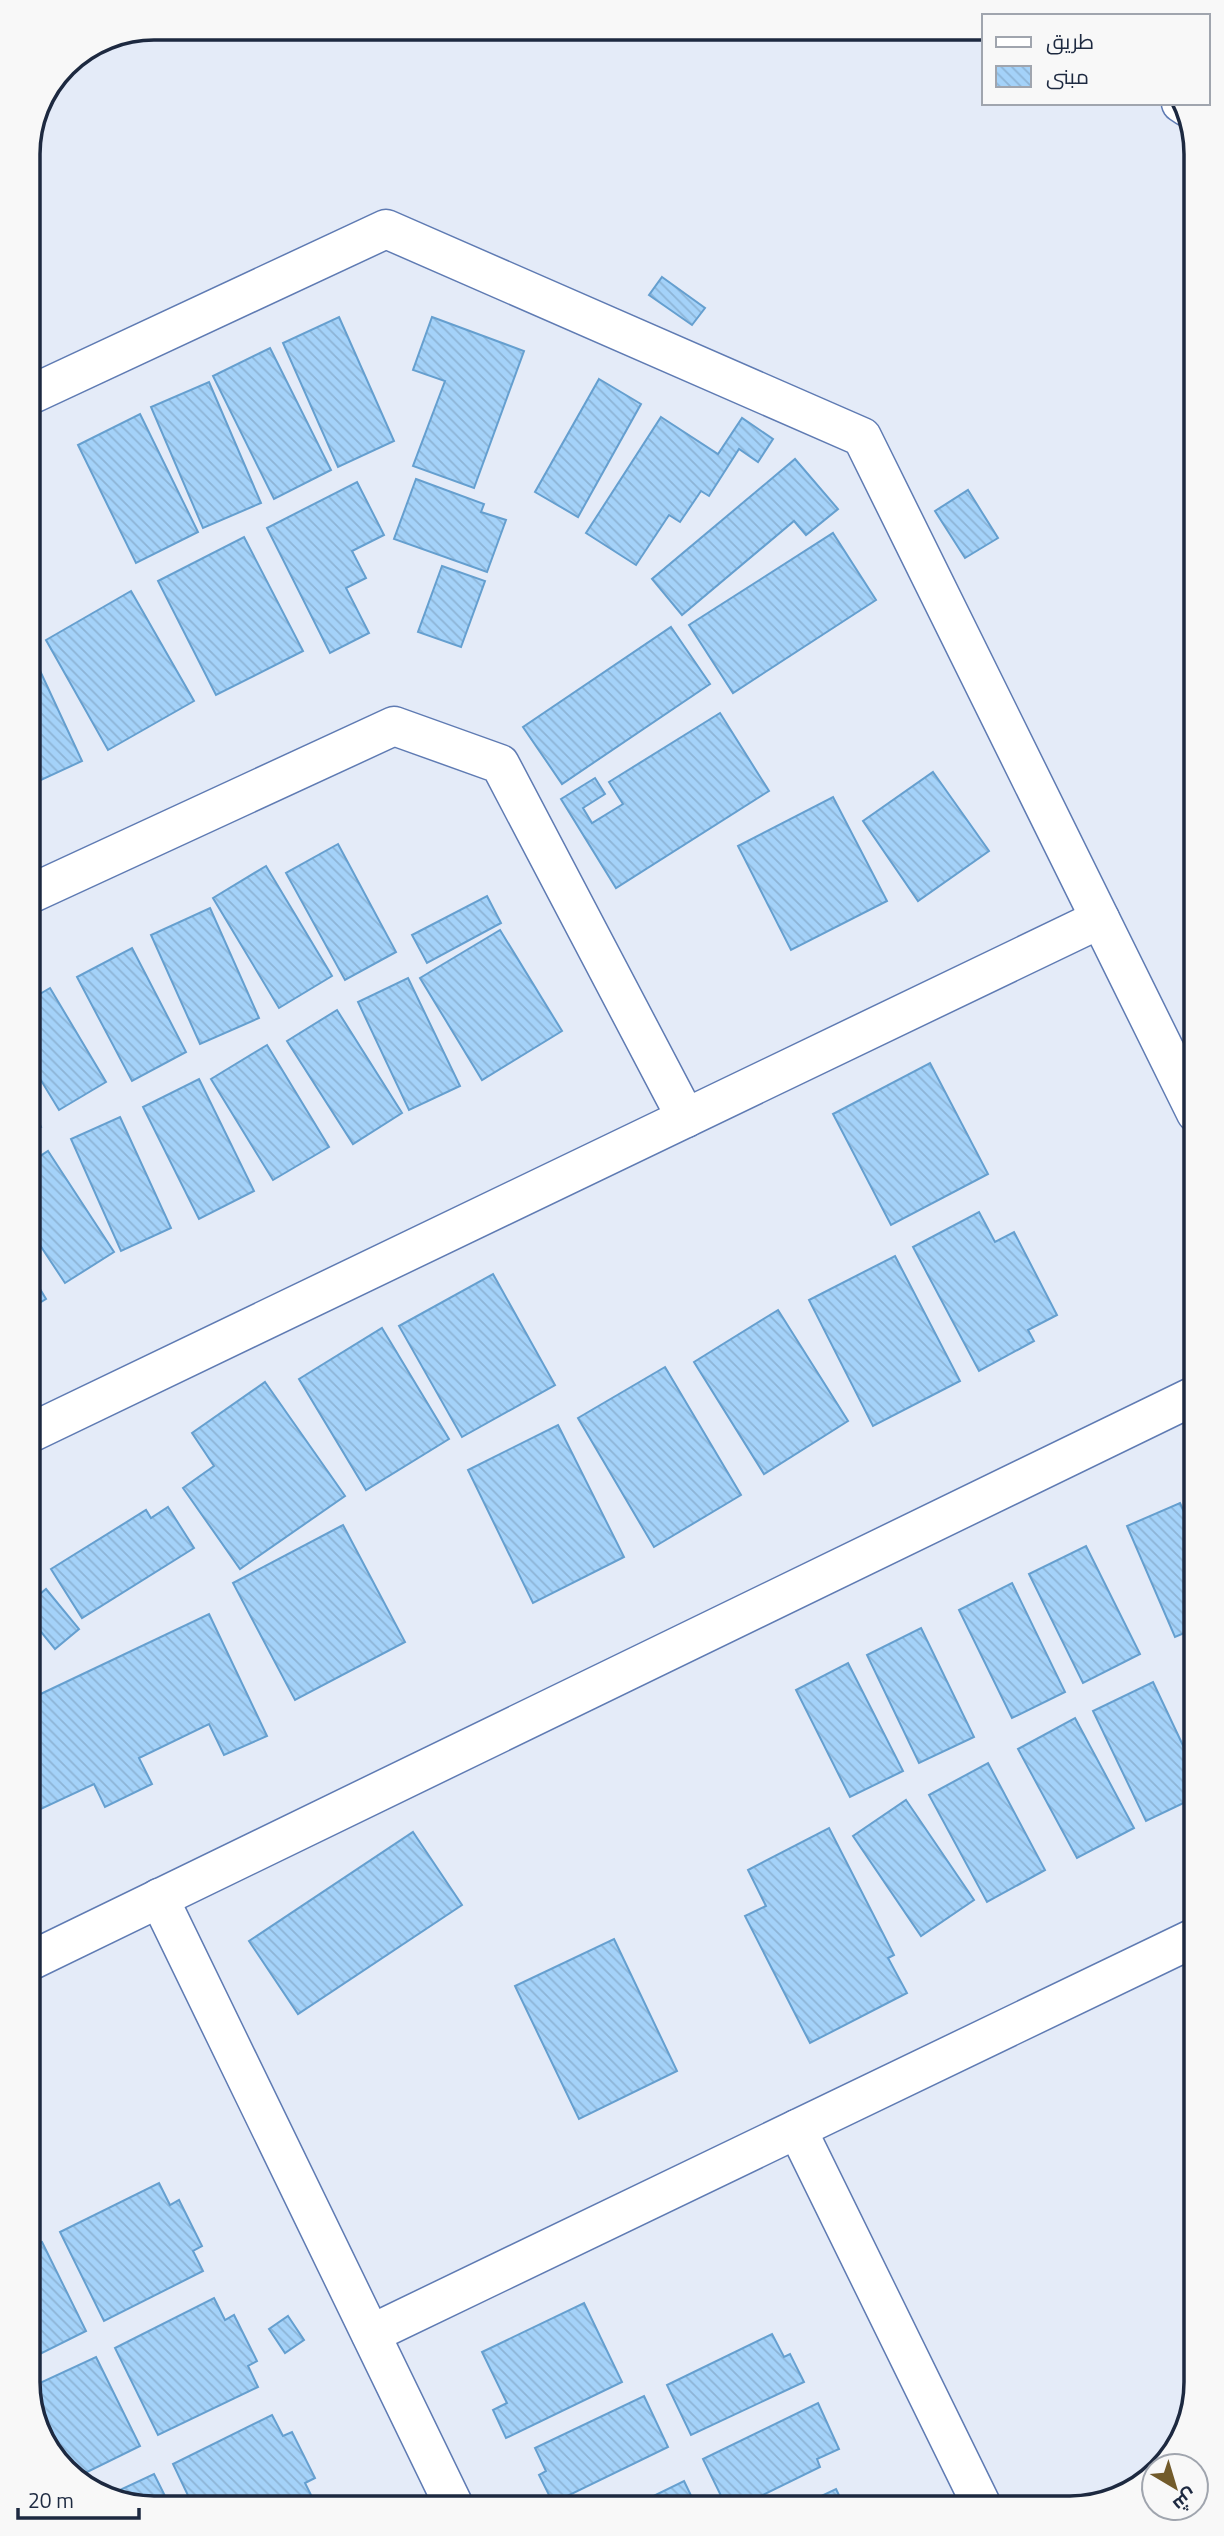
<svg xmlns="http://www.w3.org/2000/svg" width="1224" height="2536" viewBox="0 0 1224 2536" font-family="'Titillium Web',Cairo,sans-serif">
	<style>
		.building { fill: url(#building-back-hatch); stroke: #659fcf; stroke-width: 2 }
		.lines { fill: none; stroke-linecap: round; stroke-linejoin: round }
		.minor-casing { stroke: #5f7bb3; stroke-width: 41 }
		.minor { stroke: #fff; stroke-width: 38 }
		.rim { fill: none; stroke: #1d2940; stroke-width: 3.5 }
	</style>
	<defs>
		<pattern id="building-back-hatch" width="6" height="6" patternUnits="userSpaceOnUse" patternTransform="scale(1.75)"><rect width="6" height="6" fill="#a4d2f9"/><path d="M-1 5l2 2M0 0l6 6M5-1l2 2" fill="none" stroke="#8db4d6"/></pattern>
	</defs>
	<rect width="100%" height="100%" fill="#e4ebf8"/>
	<g class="building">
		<path d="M662,277L705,308L692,325L649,295Z"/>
		<path d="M339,317L394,441L338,467L283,343Z"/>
		<path d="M432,317L524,351L474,488L413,466L445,381L413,370Z"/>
		<path d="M270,348L331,470L274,499L213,376Z"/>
		<path d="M599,379L641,404L578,517L535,492Z"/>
		<path d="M209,382L261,503L203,528L151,407Z"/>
		<path d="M140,414L198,532L136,563L78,445Z"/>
		<path d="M661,417L718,454L742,418L773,439L758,462L739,449L709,496L701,491L680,522L669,515L636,565L586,533Z"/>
		<path d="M795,459L838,509L806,535L794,521L682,615L652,579Z"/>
		<path d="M416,479L484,504L481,512L506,520L487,572L394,539Z"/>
		<path d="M357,482L384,535L352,551L366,578L346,588L369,633L330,653L267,528Z"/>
		<path d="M968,490L998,538L965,558L935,511Z"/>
		<path d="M833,533L876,600L733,693L689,625Z"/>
		<path d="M244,537L303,651L216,695L158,581Z"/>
		<path d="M442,566L485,581L461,647L418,632Z"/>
		<path d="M131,591L194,701L108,750L46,640Z"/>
		<path d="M671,627L710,684L562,784L523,727Z"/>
		<path d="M28,645L82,761L28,786Z"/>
		<path d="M720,713L769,791L616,888L561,799L595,778L605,794L583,808L592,823L623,804L609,782Z"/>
		<path d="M933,772L989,851L918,901L863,821Z"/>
		<path d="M833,797L887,901L791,950L738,846Z"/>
		<path d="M338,844L396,952L345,980L286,873Z"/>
		<path d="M266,866L332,976L279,1008L213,898Z"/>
		<path d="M487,896L501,923L427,963L412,935Z"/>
		<path d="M210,908L259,1018L200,1044L151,935Z"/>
		<path d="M500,930L562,1031L482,1080L420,978Z"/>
		<path d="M132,948L186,1052L132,1081L77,977Z"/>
		<path d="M408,978L460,1086L409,1110L358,1002Z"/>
		<path d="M50,988L106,1082L59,1110L28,1059V1001Z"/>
		<path d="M337,1010L402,1113L353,1144L287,1041Z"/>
		<path d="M267,1045L329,1147L273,1180L211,1079Z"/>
		<path d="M930,1063L988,1174L891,1225L833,1114Z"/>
		<path d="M199,1079L254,1191L199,1219L143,1107Z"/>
		<path d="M28,1098L41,1127L28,1132Z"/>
		<path d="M120,1117L171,1228L121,1251L71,1139Z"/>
		<path d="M48,1151L114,1252L65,1283L28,1227V1164Z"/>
		<path d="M979,1212L995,1242L1014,1232L1057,1315L1028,1330L1034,1341L979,1371L913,1247Z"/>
		<path d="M895,1256L960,1381L873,1426L809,1300Z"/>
		<path d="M28,1269L46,1299L28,1310Z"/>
		<path d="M493,1274L555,1385L462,1437L399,1326Z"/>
		<path d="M778,1310L848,1421L764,1474L694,1362Z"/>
		<path d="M382,1328L449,1439L366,1490L299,1379Z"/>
		<path d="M665,1367L741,1495L654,1547L578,1418Z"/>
		<path d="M265,1382L345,1496L240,1569L183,1488L214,1466L192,1433Z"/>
		<path d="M558,1425L624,1557L533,1603L468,1470Z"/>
		<path d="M1180,1503L1196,1539V1628L1175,1637L1127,1526Z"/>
		<path d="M168,1507L194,1548L82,1618L51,1569L146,1510L151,1518Z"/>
		<path d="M343,1525L405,1642L295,1700L233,1583Z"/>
		<path d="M1086,1546L1140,1654L1083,1683L1029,1574Z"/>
		<path d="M1012,1583L1065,1692L1012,1718L959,1610Z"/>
		<path d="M46,1589L79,1629L55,1649L28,1616V1604Z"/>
		<path d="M209,1614L267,1736L224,1755L209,1724L139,1758L152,1784L105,1807L94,1784L28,1815V1700Z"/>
		<path d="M921,1628L974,1737L919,1763L867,1655Z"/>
		<path d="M1196,1661V1689L1185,1666Z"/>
		<path d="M848,1663L903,1771L850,1797L796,1690Z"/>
		<path d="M1153,1682L1196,1773V1797L1146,1821L1093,1711Z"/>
		<path d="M1075,1718L1134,1828L1077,1858L1018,1749Z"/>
		<path d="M988,1763L1045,1870L987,1902L929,1795Z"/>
		<path d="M906,1800L974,1900L921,1936L853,1836Z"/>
		<path d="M28,1819L40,1845L28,1851Z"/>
		<path d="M829,1828L894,1955L888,1958L907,1993L810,2043L745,1916L766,1906L748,1870Z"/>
		<path d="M413,1832L462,1905L298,2014L249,1941Z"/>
		<path d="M614,1939L677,2071L579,2119L515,1986Z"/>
		<path d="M159,2183L170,2205L179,2200L202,2246L193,2251L203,2271L104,2321L60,2232Z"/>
		<path d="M42,2242L86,2331L28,2360V2248Z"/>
		<path d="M214,2298L225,2320L234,2315L257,2361L248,2366L258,2387L158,2435L115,2348Z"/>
		<path d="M584,2303L622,2382L506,2438L493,2410L507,2403L482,2352Z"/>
		<path d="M288,2316L304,2340L285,2353L269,2329Z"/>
		<path d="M772,2334L784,2357L790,2354L804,2382L691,2435L667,2385Z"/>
		<path d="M96,2357L140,2446L77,2477L37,2429L29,2388Z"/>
		<path d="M644,2396L668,2447L553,2503L539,2475L546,2471L535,2448Z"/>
		<path d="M818,2403L839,2449L817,2459L820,2467L736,2508H727L703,2459Z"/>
		<path d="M272,2415L283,2436L292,2432L315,2478L305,2483L315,2503L305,2508H194L173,2464Z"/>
		<path d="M154,2474L171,2508H147L109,2495Z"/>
		<path d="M684,2481L697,2508H629Z"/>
		<path d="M836,2489L845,2508H796Z"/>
	</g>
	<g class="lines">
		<defs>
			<g id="minor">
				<path d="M1181,103L1187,107"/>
				<path d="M28,396L386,229L862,437L1196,1113"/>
				<path d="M28,895L394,726L500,764L686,1118"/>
				<path d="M28,1434L1100,919"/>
				<path d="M159,1898L455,2508"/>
				<path d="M28,1962L1196,1395"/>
				<path d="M797,2129L983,2508"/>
				<path d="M371,2334L1196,1937"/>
			</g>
		</defs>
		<use href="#minor" class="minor-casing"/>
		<use href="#minor" class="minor"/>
	</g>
	<path d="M0 0H1224V2536H0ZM154 40H1070A114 114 0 0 1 1184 154V2382A114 114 0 0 1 1070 2496H154A114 114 0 0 1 40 2382V154A114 114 0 0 1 154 40Z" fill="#f8f8f8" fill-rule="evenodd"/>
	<path class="rim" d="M154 40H1070A114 114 0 0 1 1184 154V2382A114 114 0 0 1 1070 2496H154A114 114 0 0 1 40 2382V154A114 114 0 0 1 154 40Z"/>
	<rect x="982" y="14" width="228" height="91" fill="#f8f8f8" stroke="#a0a5ae" stroke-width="2"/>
	<rect x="996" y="37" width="35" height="10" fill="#ffffff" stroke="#a0a5ae" stroke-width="2"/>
	<text x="1046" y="49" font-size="21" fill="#1d2940">طريق</text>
	<rect x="996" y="66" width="35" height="21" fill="url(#building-back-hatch)" stroke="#a0a5ae" stroke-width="2"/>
	<text x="1046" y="84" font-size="21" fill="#1d2940">مبنى</text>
	<g transform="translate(1175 2487) rotate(142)"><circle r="33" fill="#f8f8f8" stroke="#a0a5ae" stroke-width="2"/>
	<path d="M0-5L12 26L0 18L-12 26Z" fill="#725b2b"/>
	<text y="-10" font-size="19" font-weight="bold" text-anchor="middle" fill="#1d2940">ش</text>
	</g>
	<path d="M18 2508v10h121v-10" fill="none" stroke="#1d2940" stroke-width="3.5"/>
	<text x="28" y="2508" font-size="21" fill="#1d2940" stroke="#f8f8f8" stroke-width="5" paint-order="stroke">20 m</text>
</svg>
